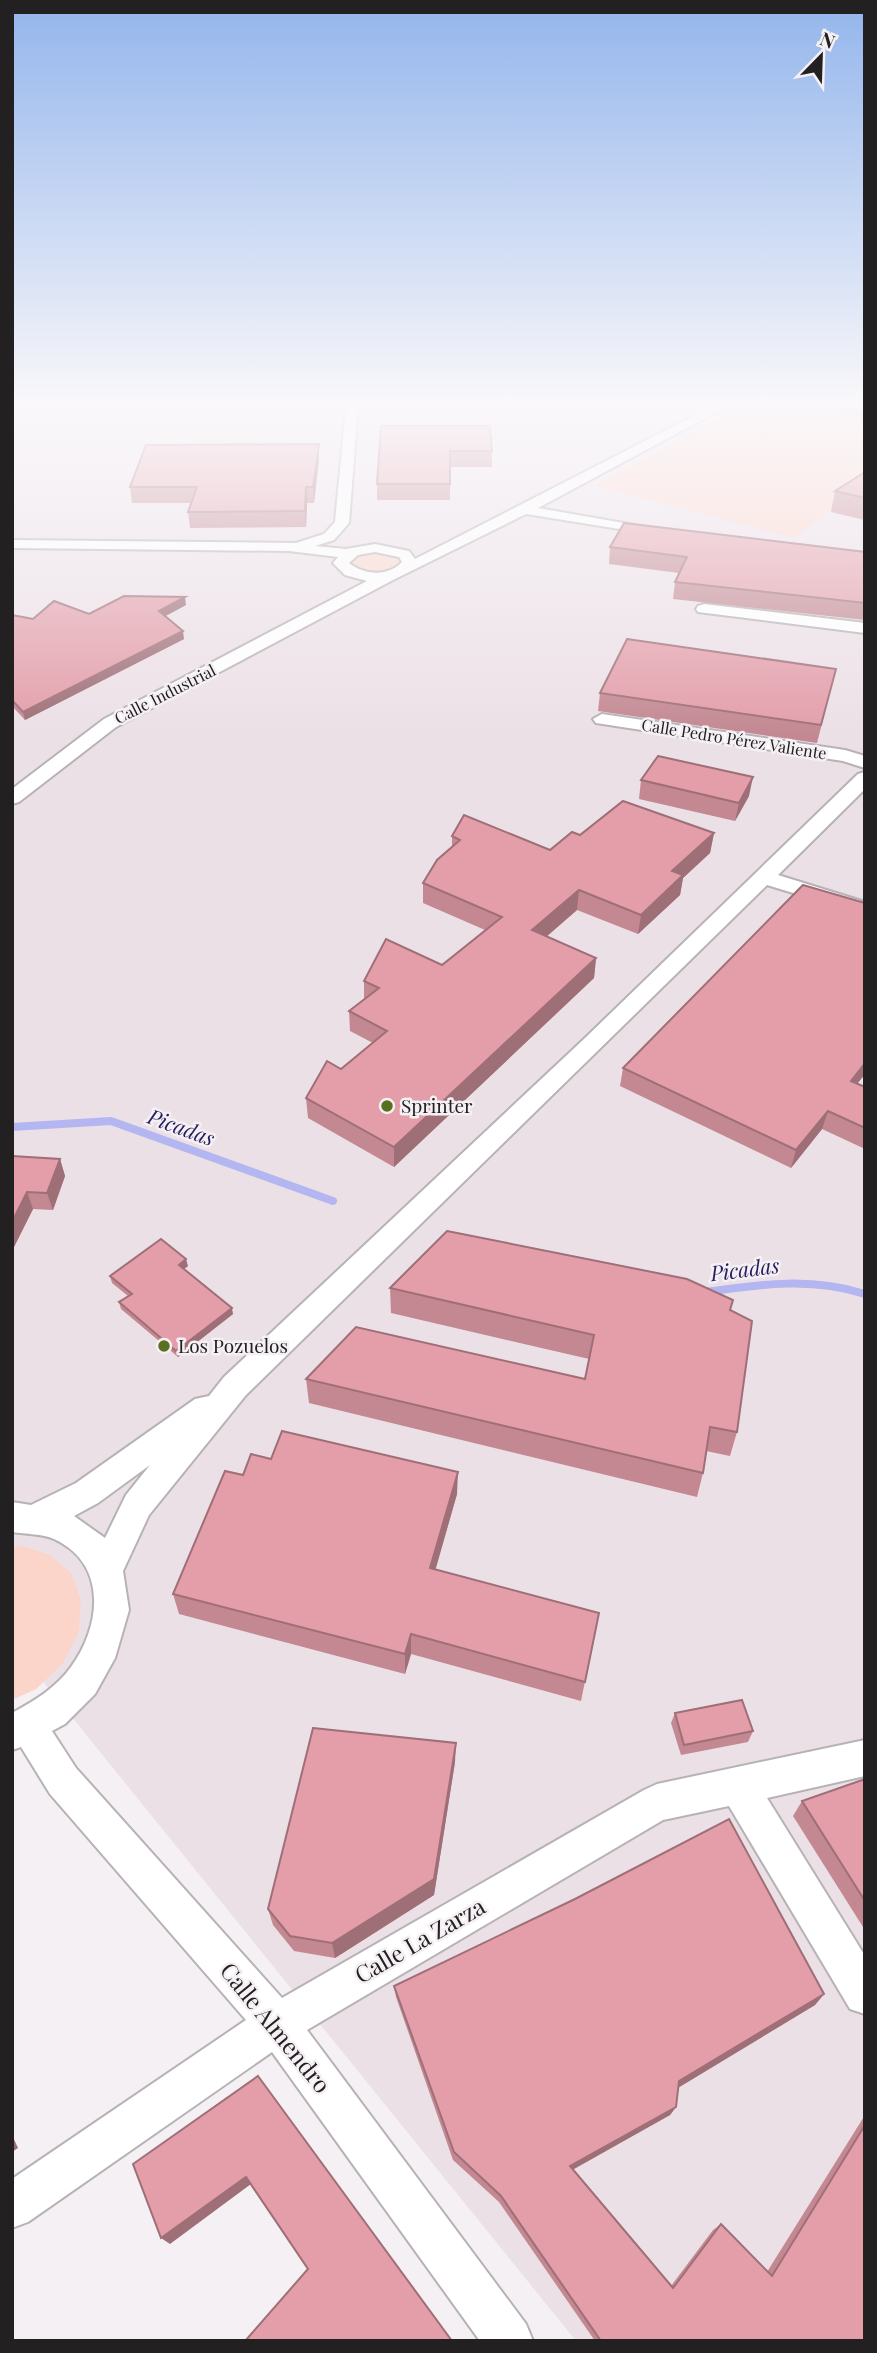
<svg xmlns="http://www.w3.org/2000/svg" width="877" height="2353" viewBox="0 0 877 2353" font-family="'Playfair Display',serif">
	<style>
		.built { fill: #ece0e7 }
		.green { fill: #fbd5ca }
		.lines { fill: none; stroke-linecap: round; stroke-linejoin: round }
		.stream { stroke: #b3b6f1; stroke-width: 8 }
		.minor-casing { stroke: #b7b2b5; stroke-width: 4 }
		.minor { fill: #fff; fill-rule: evenodd }
		.wall { fill: #c38892 }
		.shaded-wall { fill: #9f6f77 }
		.building { fill: #e39eaa; stroke: #9f6f77; stroke-width: 2 }
		.poi-dot { fill: #5a7020; stroke: #f5f0f3; stroke-width: 2.5 }
		.labels { text-anchor: middle; stroke-width: 5; stroke-linejoin: round; paint-order: stroke }
		.far-street-label { font-size: 16px; fill: #222021; stroke: #f5f0f3 }
		.poi-label { font-size: 19px; fill: #222021; stroke: #f5f0f3; text-anchor: start }
		.water-label { font-size: 21px; font-style: italic; fill: #251d60; stroke: #f5f0f3 }
		.near-street-label { font-size: 23px; fill: #222021; stroke: #f5f0f3 }
	</style>
	<rect width="100%" height="100%" fill="#f5f0f3"/>
	<path class="built" d="M12,407H865V2341H576L12,1643Z"/>
	<g class="green">
		<path d="M739,407H865V521L830,512L793,538L594,485Z"/>
		<path d="M377,551L394,555L401,562C389,576 365,575 351,565V561L359,554Z"/>
		<path d="M23,1546L50,1555L71,1573L81,1600L79,1632L63,1663L36,1689L12,1700V1547Z"/>
	</g>
	<g class="lines">
		<g class="stream">
			<path d="M12,1127L111,1121L333,1201"/>
			<path d="M706,1292C761,1284 812,1277 865,1294"/>
		</g>
		<defs>
			<g id="minor">
				<path d="M346,407H358L349,523L334,540L315,546L346,549L375,544L409,551L415,559L711,407H726L538,508L658,529L663,530L665,533L663,536L526,514L393,580L116,727L19,802L12,804V789L104,719L367,581L345,575L333,563L338,557L289,551L12,548V540L296,543L324,534L335,522ZM375,552L399,557L402,562C388,577 364,575 349,563L358,555Z"/>
				<path d="M704,604L865,623V633L698,612L696,609L698,606Z"/>
				<path d="M602,714L845,750L865,756V768L843,761L596,723L593,719Z"/>
				<path d="M865,772V789L778,875L865,902V915L767,885L246,1395L149,1515L123,1571L129,1610L115,1658L95,1694L65,1724L52,1731L76,1768L282,1998L644,1790L657,1784L865,1740V1776L767,1798L865,1956V2014L850,2009L729,1806L663,1820L307,2030L526,2324L533,2341H480L272,2052L28,2222L12,2228V2179L246,2020L50,1794L21,1747L12,1750V1713C34,1701 56,1688 71,1667C101,1626 108,1564 54,1539C43,1534 25,1534 12,1532V1502L31,1505L76,1483L195,1399L209,1396L224,1377L584,1039L858,774ZM150,1465L126,1495L105,1538L74,1516L98,1503Z"/>
			</g>
		</defs>
		<use href="#minor" class="minor-casing"/>
		<use href="#minor" class="minor"/>
	</g>
	<g class="wall">
		<path d="M817,407H865V418Z"/>
		<path d="M490,426L492,451V467H450V500H377V484Z"/>
		<path d="M319,444V459L314,503H307L306,527L190,528L188,512L191,503H132L130,487Z"/>
		<path d="M865,472V520L831,512L835,491Z"/>
		<path d="M610,547L865,552V620L673,599L675,582L679,573L609,564Z"/>
		<path d="M186,605L165,616L184,639L25,720L12,706V615L33,619Z"/>
		<path d="M836,669L817,743L598,711L600,693Z"/>
		<path d="M641,780L749,796L735,821L639,799Z"/>
		<path d="M714,833L710,853L683,878L680,895L638,934L577,910L546,937L596,958L594,978L394,1167L308,1118L306,1098L373,1043L350,1031L349,1011L364,999V981L442,965L485,930L423,903V883L452,847V836L550,850L580,835Z"/>
		<path d="M865,903V1074L857,1084L865,1087V1149L822,1129L791,1168L620,1086L623,1068Z"/>
		<path d="M12,1156L60,1159L65,1176L53,1210L33,1209L12,1251Z"/>
		<path d="M188,1266L184,1269L233,1314L178,1357L121,1309L119,1302L128,1296L112,1283L110,1276Z"/>
		<path d="M390,1288L730,1310L737,1432L730,1456L706,1451L703,1473L697,1497L309,1403L306,1379H585L589,1359L391,1313Z"/>
		<path d="M271,1459L457,1494L435,1570L599,1613L581,1701L411,1654L405,1674L179,1614L173,1594L243,1475Z"/>
		<path d="M675,1713L753,1731L748,1742L681,1755L671,1723Z"/>
		<path d="M455,1762L434,1895L335,1958L294,1951L273,1925L268,1909Z"/>
		<path d="M865,1779V1927H863L793,1816L802,1801Z"/>
		<path d="M394,1986L824,1994L815,2005L678,2087L676,2107L670,2115L573,2169L671,2286L713,2230L721,2224L767,2272L865,2115V2341H595L499,2202L453,2160L396,1997Z"/>
	</g>
	<g class="shaded-wall">
		<path d="M319,444V459L314,503L313,487Z"/>
		<path d="M306,487L307,503L306,527L305,511Z"/>
		<path d="M185,597L186,605L160,619L159,611Z"/>
		<path d="M183,631L184,639L25,720L23,712Z"/>
		<path d="M753,777L749,796L735,821L739,803Z"/>
		<path d="M714,833L710,853L683,878L680,895L638,934L641,915L672,871Z"/>
		<path d="M579,890L577,910L531,950L532,930Z"/>
		<path d="M596,958L594,978L394,1167V1147Z"/>
		<path d="M865,1063V1074L845,1099L851,1081Z"/>
		<path d="M828,1111L822,1129L791,1168L796,1150Z"/>
		<path d="M60,1159L65,1176L53,1210L47,1193Z"/>
		<path d="M27,1192L33,1209L12,1251V1222Z"/>
		<path d="M186,1259L188,1266L180,1272L179,1265Z"/>
		<path d="M232,1308L233,1314L178,1357L176,1351Z"/>
		<path d="M458,1472L457,1494L430,1589V1568Z"/>
		<path d="M411,1634V1654L405,1674V1654Z"/>
		<path d="M456,1743L455,1762L434,1895L335,1958L332,1943Z"/>
		<path d="M824,1994L815,2005L673,2091L679,2081Z"/>
		<path d="M676,2107L670,2115L567,2173L570,2166Z"/>
		<path d="M12,2135L18,2148L12,2152Z"/>
		<path d="M246,2177L251,2184L170,2244L161,2238Z"/>
	</g>
	<g class="building">
		<path d="M381,426H490L492,451H450V484H377Z"/>
		<path d="M319,444L313,487H306L305,511L188,512L197,487H130L146,445Z"/>
		<path d="M865,472V498L835,491Z"/>
		<path d="M624,523L865,552V603L675,582L687,557L610,547Z"/>
		<path d="M124,596L185,597L159,611L183,631L23,712L12,700V615L33,619L54,601L89,614Z"/>
		<path d="M627,639L836,669L821,725L600,693Z"/>
		<path d="M658,756L753,777L739,803L641,780Z"/>
		<path d="M623,801L714,833L672,871L683,875L641,915L579,890L532,930L596,958L394,1147L306,1098L327,1061L341,1069L387,1031L349,1011L379,988L364,981L386,939L442,965L502,917L423,883L437,860L460,840L452,836L464,815L550,850L572,832L580,835Z"/>
		<path d="M803,885L865,903V1063L851,1081L865,1087V1128L828,1111L796,1150L623,1068Z"/>
		<path d="M12,1156L60,1159L47,1193L27,1192L12,1222Z"/>
		<path d="M447,1231L687,1279L733,1300L730,1310L752,1321L737,1432L710,1427L703,1473L306,1379L356,1327L585,1379L594,1335L390,1288Z"/>
		<path d="M161,1239L186,1259L179,1265L232,1308L176,1351L119,1302L132,1294L110,1276Z"/>
		<path d="M282,1431L458,1472L430,1568L599,1613L585,1682L411,1634L405,1654L173,1594L225,1471L243,1475L251,1454L271,1459Z"/>
		<path d="M742,1700L753,1731L684,1745L675,1713Z"/>
		<path d="M313,1728L456,1743L434,1879L332,1943L290,1936L268,1909Z"/>
		<path d="M865,1779V1901L802,1801Z"/>
		<path d="M729,1819L824,1994L679,2081L676,2107L570,2166L673,2288L721,2224L772,2276L865,2125V2341H601L501,2196L454,2152L394,1986L575,1899Z"/>
		<path d="M258,2076L452,2341H245L308,2269L246,2177L161,2238L133,2164Z"/>
	</g>
	<linearGradient id="sky" x2="0" y2="1"><stop stop-color="#93b5ec"/><stop offset="0.55" stop-color="#faf8fa"/><stop offset="1" stop-color="#faf8fa" stop-opacity="0"/></linearGradient>
	<rect width="877" height="736" fill="url(#sky)"/>
	<g class="poi-dot">
		<circle cx="387" cy="1106" r="7"/>
		<circle cx="164" cy="1346" r="7"/>
	</g>
	<g class="labels">
		<g class="far-street-label">
			<text transform="translate(165 694) rotate(-27)" y="6">Calle Industrial</text>
			<text transform="translate(734 739) rotate(9)" y="6">Calle Pedro Pérez Valiente</text>
		</g>
		<g class="poi-label">
			<text x="401" y="1113">Sprinter</text>
			<text x="178" y="1353">Los Pozuelos</text>
		</g>
		<g class="water-label">
			<text transform="translate(181 1128) rotate(20)" y="7">Picadas</text>
			<text transform="translate(745 1270) rotate(-7)" y="7">Picadas</text>
		</g>
		<g class="near-street-label">
			<text transform="translate(420 1941) rotate(-30)" y="8">Calle La Zarza</text>
			<text transform="translate(275 2028) rotate(51)" y="8">Calle Almendro</text>
		</g>
	</g>
	<rect width="877" height="2353" fill="none" stroke="#222021" stroke-width="28"/>
	<g transform="translate(821 56) rotate(23)" stroke="#f5f0f3" stroke-width="5" paint-order="stroke">
	<path d="M0-5L12 26L0 18L-12 26Z" fill="#222021"/>
	<text y="-10" font-size="19" font-weight="bold" text-anchor="middle" fill="#222021">N</text>
	</g>
</svg>
